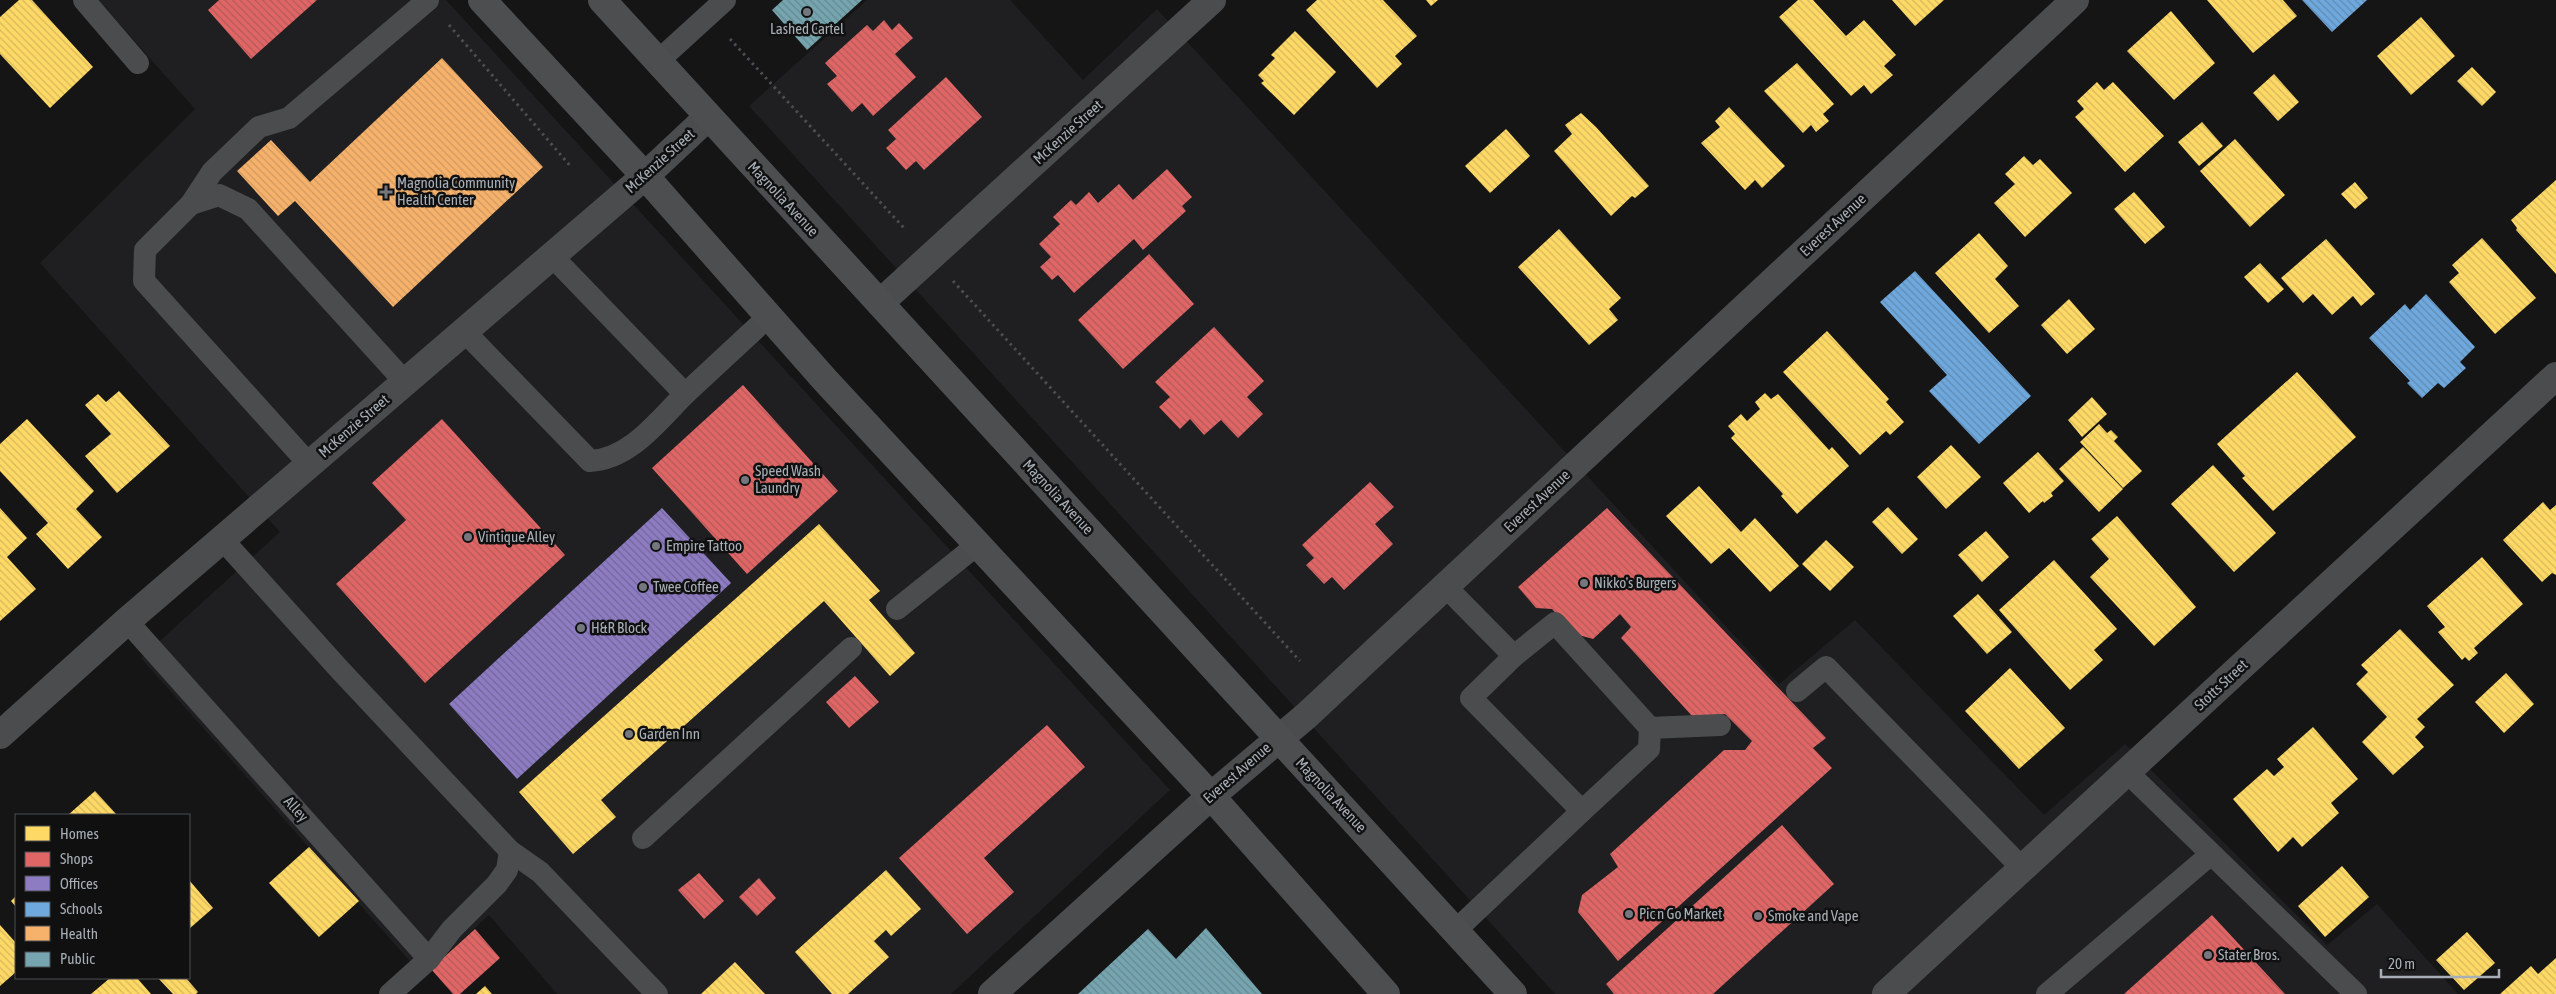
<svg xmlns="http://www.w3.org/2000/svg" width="2556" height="994" viewBox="0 0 2556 994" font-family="'Asap Condensed',sans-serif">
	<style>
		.built { fill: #1f1f21 }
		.homes { fill: url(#homes-back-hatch) }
		.shops { fill: url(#shops-back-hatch) }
		.offices { fill: url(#offices-back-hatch) }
		.schools { fill: url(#schools-back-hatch) }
		.health { fill: url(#health-back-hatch) }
		.public { fill: url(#public-back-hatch) }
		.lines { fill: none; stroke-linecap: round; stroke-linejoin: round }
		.path { stroke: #4b4d50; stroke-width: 3; stroke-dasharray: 2.5 4; stroke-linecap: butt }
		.lane { stroke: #4a4c4e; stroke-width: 22 }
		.street { stroke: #4a4c4e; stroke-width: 28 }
		.primary { stroke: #4c4e50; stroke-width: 28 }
		.poi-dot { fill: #74787e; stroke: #101011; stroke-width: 2 }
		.labels { text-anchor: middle; stroke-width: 5; stroke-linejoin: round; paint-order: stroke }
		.poi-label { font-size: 15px; fill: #a7aeb6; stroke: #101011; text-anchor: start }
		.street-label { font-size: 15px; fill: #a7aeb6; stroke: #101011 }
	</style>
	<defs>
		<pattern id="homes-back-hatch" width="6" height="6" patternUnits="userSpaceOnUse" patternTransform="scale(1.25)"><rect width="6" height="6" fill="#ffd966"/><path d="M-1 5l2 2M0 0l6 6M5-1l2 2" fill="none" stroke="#d6b85d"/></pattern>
		<pattern id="shops-back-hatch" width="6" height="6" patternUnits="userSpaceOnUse" patternTransform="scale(1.25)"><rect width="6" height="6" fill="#e06666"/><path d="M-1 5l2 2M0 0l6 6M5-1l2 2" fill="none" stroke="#b45a5a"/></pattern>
		<pattern id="offices-back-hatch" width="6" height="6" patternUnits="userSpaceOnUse" patternTransform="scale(1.25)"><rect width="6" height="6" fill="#8e7cc3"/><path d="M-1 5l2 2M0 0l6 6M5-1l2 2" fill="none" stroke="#726699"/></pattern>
		<pattern id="schools-back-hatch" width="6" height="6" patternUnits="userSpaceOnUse" patternTransform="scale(1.25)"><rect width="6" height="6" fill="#6fa8dc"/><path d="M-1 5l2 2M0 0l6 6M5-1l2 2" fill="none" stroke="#608bb3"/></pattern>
		<pattern id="health-back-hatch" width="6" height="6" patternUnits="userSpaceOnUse" patternTransform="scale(1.25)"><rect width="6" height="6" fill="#f6b26b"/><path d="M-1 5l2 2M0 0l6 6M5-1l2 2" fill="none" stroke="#cf9961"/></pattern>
		<pattern id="public-back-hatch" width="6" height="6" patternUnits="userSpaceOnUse" patternTransform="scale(1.25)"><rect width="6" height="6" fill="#76a5af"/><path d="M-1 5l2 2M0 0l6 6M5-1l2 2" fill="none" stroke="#658991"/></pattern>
	</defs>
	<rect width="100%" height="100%" fill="#151516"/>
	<g class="built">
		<path d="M98,0H446L1170,790L951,994H557L489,915L423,976L141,658L280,532L40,263L195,109Z"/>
		<path d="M867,0H1010L1083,80L1157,9L1779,684L1855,620L2044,815L2125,744L2327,945L2377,904L2458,994H1555L749,106Z"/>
	</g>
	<g class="homes">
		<path d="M19,0H32L93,67L50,108L0,54V17Z"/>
		<path d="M1317,0H1383L1417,36L1395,56L1402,64L1377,88L1306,10Z"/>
		<path d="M1426,0H1438L1431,6Z"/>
		<path d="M1798,0H1813L1846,36L1864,20L1896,55L1884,66L1893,75L1871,94L1864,85L1851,96L1779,17Z"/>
		<path d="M1892,0H1944L1915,26Z"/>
		<path d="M2207,0H2283L2297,16L2253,53Z"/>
		<path d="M2171,11L2215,63L2174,100L2127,51Z"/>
		<path d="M2421,17L2455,56L2411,95L2377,56Z"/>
		<path d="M1295,31L1336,72L1294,115L1261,83L1264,81L1258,75L1275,58L1271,55Z"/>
		<path d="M1797,63L1834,104L1823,114L1829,121L1816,132L1811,125L1803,133L1764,91Z"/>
		<path d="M2472,67L2496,92L2482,106L2457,81Z"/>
		<path d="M2274,74L2299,102L2278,121L2253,93Z"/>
		<path d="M2097,82L2104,90L2113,82L2164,136L2125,172L2075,117L2084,109L2077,101Z"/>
		<path d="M1729,107L1785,166L1762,188L1755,180L1745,190L1701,143L1720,127L1715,121Z"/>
		<path d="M1581,113L1596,127L1649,186L1635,198L1632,196L1611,216L1554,151L1572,134L1565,125Z"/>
		<path d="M2202,122L2223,146L2199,166L2178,142Z"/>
		<path d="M1506,129L1530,156L1490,193L1465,166Z"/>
		<path d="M2235,139L2285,195L2250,227L2200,171Z"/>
		<path d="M2024,156L2033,165L2040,159L2072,193L2025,237L1994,203L2015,184L2005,174Z"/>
		<path d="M2556,180V274L2516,230L2517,228L2511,220Z"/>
		<path d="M2355,182L2368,198L2355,209L2341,194Z"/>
		<path d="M2134,192L2165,227L2145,244L2114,209Z"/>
		<path d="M1559,229L1621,298L1609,309L1618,320L1589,345L1518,267Z"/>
		<path d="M1979,233L2008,266L1995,279L2019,306L1989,333L1935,273Z"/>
		<path d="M2482,238L2536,298L2495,334L2449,282L2459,273L2452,265Z"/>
		<path d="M2326,239L2375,294L2361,306L2353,296L2332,315L2313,294L2303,303L2281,278Z"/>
		<path d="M2260,263L2284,289L2268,303L2244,277Z"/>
		<path d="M2069,299L2095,329L2067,354L2041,325Z"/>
		<path d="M1827,331L1889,399L1886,402L1904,422L1890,435L1886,431L1860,455L1783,372Z"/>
		<path d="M2297,372L2356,437L2273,511L2242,478L2245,476L2217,444Z"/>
		<path d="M119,391L170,446L117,493L85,456L111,434L85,405L98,394L106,402Z"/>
		<path d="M1765,393L1771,399L1778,394L1829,450L1832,447L1849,466L1797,514L1781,496L1783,494L1731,438L1735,434L1728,426L1741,414L1747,421L1760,409L1755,402Z"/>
		<path d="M2092,397L2107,414L2082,437L2068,420Z"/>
		<path d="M27,419L94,491L76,509L102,537L68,569L36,534L48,523L0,471V444Z"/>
		<path d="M2099,424L2107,433L2111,430L2118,437L2114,441L2142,471L2123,488L2080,442Z"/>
		<path d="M1951,445L1981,477L1946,509L1917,477Z"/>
		<path d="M2083,447L2123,489L2099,512L2059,469Z"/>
		<path d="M2038,452L2064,481L2051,493L2053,496L2044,503L2043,501L2029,513L2003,483Z"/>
		<path d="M2213,465L2276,533L2234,572L2171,504Z"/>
		<path d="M1699,486L1741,532L1755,518L1799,566L1770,592L1729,548L1711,564L1666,516Z"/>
		<path d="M2543,502L2550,510L2556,505V575L2552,573L2542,582L2503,540Z"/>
		<path d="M1888,507L1918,539L1902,554L1872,522Z"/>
		<path d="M0,508L27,538L7,557L36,589L0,621Z"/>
		<path d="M2117,516L2196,607L2154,646L2090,577L2109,559L2091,539Z"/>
		<path d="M819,524L880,591L869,600L915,653L890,676L824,601L601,800L616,817L573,854L519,792Z"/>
		<path d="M1986,531L2009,557L1982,582L1958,555Z"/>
		<path d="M1826,540L1854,567L1830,591L1802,564Z"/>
		<path d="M2482,557L2523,604L2474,648L2478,653L2469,661L2465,657L2462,660L2438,632L2445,627L2427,606Z"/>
		<path d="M2054,560L2117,629L2094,650L2103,660L2070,690L1999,610Z"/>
		<path d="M1978,594L2012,632L1987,654L1953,616Z"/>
		<path d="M2400,629L2454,685L2417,719L2425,727L2415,737L2424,747L2393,775L2362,742L2387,717L2356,684L2368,672L2361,665Z"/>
		<path d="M2010,668L2065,728L2019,769L1965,711Z"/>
		<path d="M2506,673L2534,704L2504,733L2475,702Z"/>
		<path d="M2313,727L2358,779L2331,803L2339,813L2302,847L2293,837L2278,852L2233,799L2267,769L2274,776L2284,767L2277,759Z"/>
		<path d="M95,791L117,815H68Z"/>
		<path d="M309,847L359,901L319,937L269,883Z"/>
		<path d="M2342,866L2369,897L2325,937L2298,906Z"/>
		<path d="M886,870L921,909L891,936L886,930L874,941L889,957L848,994H832L795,952Z"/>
		<path d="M189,880L213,908L189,929Z"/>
		<path d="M16,896V907L11,901Z"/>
		<path d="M0,925L16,943V972L0,986Z"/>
		<path d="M2467,932L2495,963L2464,990L2436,960Z"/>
		<path d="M2556,958V994H2500L2531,966L2538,974Z"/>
		<path d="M735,962L765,994H701Z"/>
		<path d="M110,978H137L151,994H91Z"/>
		<path d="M158,978H186L198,992L196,994H173Z"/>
		<path d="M485,986L492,994H476Z"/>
	</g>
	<g class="shops">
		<path d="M219,0H317L251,59L208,10Z"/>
		<path d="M884,20L892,30L899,23L913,38L895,54L916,77L873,116L862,103L852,112L827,84L837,76L825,63L867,25L873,31Z"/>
		<path d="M946,77L982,117L924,170L916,161L906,170L886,148L896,139L888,130Z"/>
		<path d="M1167,169L1192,197L1182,206L1186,211L1143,250L1134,239L1074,293L1058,275L1052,280L1040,267L1051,257L1039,244L1060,224L1053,217L1071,200L1076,205L1089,192L1098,203L1119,184L1133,200Z"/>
		<path d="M1149,254L1194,304L1123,369L1078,320Z"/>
		<path d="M1214,327L1264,381L1247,397L1263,414L1238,438L1221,420L1204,435L1190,419L1180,429L1159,407L1170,397L1155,382Z"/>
		<path d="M743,385L838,491L747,574L652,468Z"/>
		<path d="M442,419L565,555L425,683L336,584L406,520L372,483Z"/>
		<path d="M1370,482L1394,507L1375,524L1393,544L1344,590L1332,577L1324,584L1306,565L1314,558L1302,545Z"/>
		<path d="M1607,508L1826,738L1813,748L1832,768L1618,961L1578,912L1582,895L1618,867L1610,854L1724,750H1745L1752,741L1725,714L1693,717L1621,638L1631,627L1620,614L1593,639L1575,634L1552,609L1536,608L1518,587Z"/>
		<path d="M855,676L879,702L849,728L826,702Z"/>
		<path d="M1047,725L1085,767L984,858L1014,892L967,934L899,858Z"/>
		<path d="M1782,825L1834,884L1713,994H1614L1606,984Z"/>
		<path d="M699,873L724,901L704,919L678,890Z"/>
		<path d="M759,878L776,898L757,916L739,897Z"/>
		<path d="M2212,915L2285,994H2124Z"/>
		<path d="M475,929L500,958L460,994H453L431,969Z"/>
	</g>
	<path class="offices" d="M662,508L731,583L517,779L449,704Z"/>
	<g class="schools">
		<path d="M2302,0H2367L2332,32Z"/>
		<path d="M1915,271L2031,396L1979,444L1929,391L1947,375L1880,302Z"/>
		<path d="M2426,294L2475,347L2460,362L2466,368L2444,388L2438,383L2422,398L2407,383L2410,381L2369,338L2405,304L2410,310Z"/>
	</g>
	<path class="health" d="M442,58L543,167L393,307L295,201L278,216L237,171L271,140L310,182Z"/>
	<g class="public">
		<path d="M783,0H862L807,50L772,10Z"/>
		<path d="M1206,928L1262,994H1078L1148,929L1176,959Z"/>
	</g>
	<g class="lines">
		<g class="path">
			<path d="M449,25L572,168"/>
			<path d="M730,39L904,228"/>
			<path d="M953,281L1300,661"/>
		</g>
		<g class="lane">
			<path d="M84,0L138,63"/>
			<path d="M657,62L725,0"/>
			<path d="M191,204L219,195L248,209L405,382"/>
			<path d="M464,331L590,461C630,459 658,421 685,394L552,256"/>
			<path d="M685,394L769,316"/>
			<path d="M309,464L144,281L145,250L191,204L212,172L259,127L289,118L428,0"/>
			<path d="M222,539L340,670L510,851L507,870L497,884L452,929L429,959L390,994"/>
			<path d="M1445,586L1514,656L1555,623L1650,728L1720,725"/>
			<path d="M897,609L977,545"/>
			<path d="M127,621L429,959"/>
			<path d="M1514,656L1471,698L1582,811L1649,749L1650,728"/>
			<path d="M1797,691L1826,667L2022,868"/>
			<path d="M2127,772L2356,994"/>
			<path d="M643,838L851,648"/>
			<path d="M510,851L540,872L657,994"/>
			<path d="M1456,930L1582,811"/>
			<path d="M2047,994L2210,855"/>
		</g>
		<g class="street">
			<path d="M880,303L1212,0"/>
			<path d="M0,735L127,621L645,176L708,117"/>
			<path d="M992,994L1211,796L1306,716L2075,0"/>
			<path d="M1886,994L2556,376"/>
		</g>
		<g class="primary">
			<path d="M482,0L645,176L825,380L1211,796L1386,994"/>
			<path d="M602,0L1513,994"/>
		</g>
	</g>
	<g class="poi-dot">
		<circle cx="807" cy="12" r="5"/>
		<path d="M383.5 184.5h5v5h5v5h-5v5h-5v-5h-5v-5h5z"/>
		<circle cx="745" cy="480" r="5"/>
		<circle cx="468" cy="537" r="5"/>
		<circle cx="656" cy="546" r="5"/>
		<circle cx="1584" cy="583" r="5"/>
		<circle cx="643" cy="587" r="5"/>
		<circle cx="581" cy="628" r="5"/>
		<circle cx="629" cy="734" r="5"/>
		<circle cx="1629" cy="914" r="5"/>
		<circle cx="1758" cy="916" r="5"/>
		<circle cx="2208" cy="955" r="5"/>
	</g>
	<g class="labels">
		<g class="poi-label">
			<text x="807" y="34" text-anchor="middle">Lashed Cartel</text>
			<text x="397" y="188">Magnolia Community<tspan x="397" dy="17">Health Center</tspan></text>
			<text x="755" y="476">Speed Wash<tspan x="755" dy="17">Laundry</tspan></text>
			<text x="478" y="542">Vintique Alley</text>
			<text x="666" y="551">Empire Tattoo</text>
			<text x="1594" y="588">Nikko's Burgers</text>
			<text x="653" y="592">Twee Coffee</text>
			<text x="591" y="633">H&amp;R Block</text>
			<text x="639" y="739">Garden Inn</text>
			<text x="1639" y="919">Pic n Go Market</text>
			<text x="1768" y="921">Smoke and Vape</text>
			<text x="2218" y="960">Stater Bros.</text>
		</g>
		<g class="street-label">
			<text transform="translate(1068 132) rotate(-42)" y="5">McKenzie Street</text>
			<text transform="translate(660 161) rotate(-42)" y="5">McKenzie Street</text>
			<text transform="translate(783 199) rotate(47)" y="5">Magnolia Avenue</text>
			<text transform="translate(1833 225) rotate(-43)" y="5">Everest Avenue</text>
			<text transform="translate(354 426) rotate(-41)" y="5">McKenzie Street</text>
			<text transform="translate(1058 497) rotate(47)" y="5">Magnolia Avenue</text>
			<text transform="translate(1537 501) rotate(-43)" y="5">Everest Avenue</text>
			<text transform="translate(2221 685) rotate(-43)" y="5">Stotts Street</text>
			<text transform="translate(1237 773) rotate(-41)" y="5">Everest Avenue</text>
			<text transform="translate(1331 795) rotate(47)" y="5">Magnolia Avenue</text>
			<text transform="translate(296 809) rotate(48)" y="5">Alley</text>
		</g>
	</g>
	<rect x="15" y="814" width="175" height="165" fill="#101011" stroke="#4c4f53"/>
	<rect x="25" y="826" width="25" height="15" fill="#ffd966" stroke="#4c4f53"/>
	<text x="60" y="839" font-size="15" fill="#a7aeb6">Homes</text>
	<rect x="25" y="852" width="25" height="15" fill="#e06666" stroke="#4c4f53"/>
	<text x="60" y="864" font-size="15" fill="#a7aeb6">Shops</text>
	<rect x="25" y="876" width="25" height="15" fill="#8e7cc3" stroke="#4c4f53"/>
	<text x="60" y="889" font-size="15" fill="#a7aeb6">Offices</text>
	<rect x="25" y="902" width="25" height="15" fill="#6fa8dc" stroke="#4c4f53"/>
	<text x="60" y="914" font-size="15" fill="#a7aeb6">Schools</text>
	<rect x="25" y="926" width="25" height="15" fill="#f6b26b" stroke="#4c4f53"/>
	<text x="60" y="939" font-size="15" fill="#a7aeb6">Health</text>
	<rect x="25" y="952" width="25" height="15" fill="#76a5af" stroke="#4c4f53"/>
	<text x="60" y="964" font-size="15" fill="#a7aeb6">Public</text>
	<path d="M2381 969v8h118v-8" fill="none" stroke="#a7aeb6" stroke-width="2.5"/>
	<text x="2388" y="969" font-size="15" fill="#a7aeb6" stroke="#101011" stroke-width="4" paint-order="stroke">20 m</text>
</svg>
